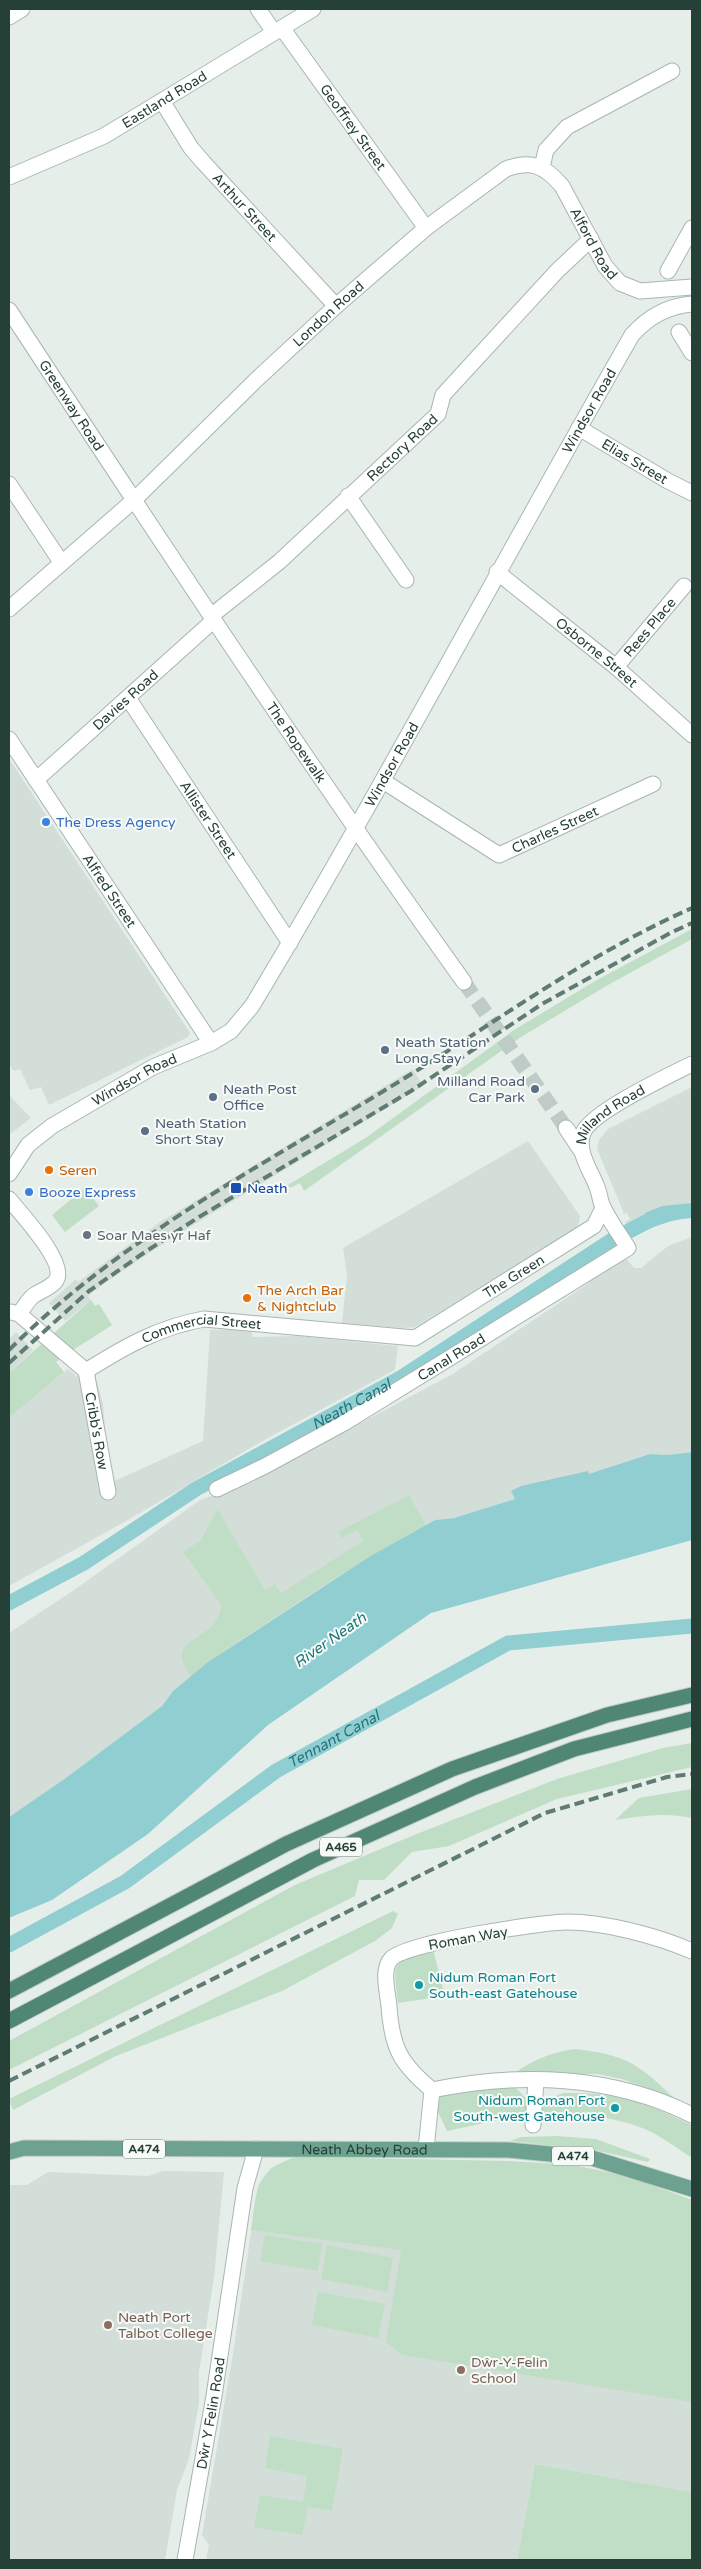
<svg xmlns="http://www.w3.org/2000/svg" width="701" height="2569" viewBox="0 0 701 2569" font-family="'Varela Round',sans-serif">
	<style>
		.built { fill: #d4ded9 }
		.green { fill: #c0dec5 }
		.water { fill: #91ced1 }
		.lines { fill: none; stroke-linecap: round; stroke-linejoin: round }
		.canal { stroke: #91ced1; stroke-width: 15 }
		.minor-tunnel { stroke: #bfcbc6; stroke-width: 15; stroke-dasharray: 15 8; stroke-linecap: butt }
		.minor-casing { stroke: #a8b6b0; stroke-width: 17 }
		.tertiary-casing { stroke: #a8b6b0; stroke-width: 17 }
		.secondary-casing { stroke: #a5bab0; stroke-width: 17 }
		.primary-casing { stroke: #c2cac7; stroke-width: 17 }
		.trunk-casing { stroke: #c2cac7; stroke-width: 17 }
		.minor { stroke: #fff; stroke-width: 15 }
		.tertiary { stroke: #fff; stroke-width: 15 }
		.secondary { stroke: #fff; stroke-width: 15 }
		.primary { stroke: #6ca28f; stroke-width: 15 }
		.trunk { stroke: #4f8774; stroke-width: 15 }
		.rail { stroke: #607b71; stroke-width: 4; stroke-dasharray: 10 5; stroke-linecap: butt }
		.shop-dot { fill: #3f7fe0; stroke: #f7fbf8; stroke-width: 2 }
		.service-dot { fill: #5c6f8a; stroke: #f7fbf8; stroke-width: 2 }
		.food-dot { fill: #e8710a; stroke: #f7fbf8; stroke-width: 2 }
		.transit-dot { fill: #1a4fb4; stroke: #f7fbf8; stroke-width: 2 }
		.worship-dot { fill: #6b7280; stroke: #f7fbf8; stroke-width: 2 }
		.culture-dot { fill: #0f9aa8; stroke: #f7fbf8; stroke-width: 2 }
		.education-dot { fill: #8d6e63; stroke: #f7fbf8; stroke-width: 2 }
		.labels { text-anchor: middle; stroke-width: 4; stroke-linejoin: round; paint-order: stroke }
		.shield { fill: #f7fbf8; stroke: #647870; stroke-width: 1 }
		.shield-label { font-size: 12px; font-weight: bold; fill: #254036 }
		.street-label { font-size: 14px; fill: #254036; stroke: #f7fbf8 }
		.shop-label { font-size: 14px; fill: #366cbe; stroke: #f7fbf8; text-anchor: start }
		.service-label { font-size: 14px; fill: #4e5e75; stroke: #f7fbf8; text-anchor: start }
		.food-label { font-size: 14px; fill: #c56008; stroke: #f7fbf8; text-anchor: start }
		.transit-label { font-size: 14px; fill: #164399; stroke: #f7fbf8; text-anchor: start }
		.worship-label { font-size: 14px; fill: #5b616d; stroke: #f7fbf8; text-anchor: start }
		.culture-label { font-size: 14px; fill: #0d838f; stroke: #f7fbf8; text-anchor: start }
		.education-label { font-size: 14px; fill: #785e54; stroke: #f7fbf8; text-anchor: start }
		.water-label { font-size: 15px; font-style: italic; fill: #21767b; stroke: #f7fbf8 }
	</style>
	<rect width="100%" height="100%" fill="#e6eeea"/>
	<g class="built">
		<path d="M10,760L190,1033L188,1037L49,1105L41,1087L30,1090L20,1069L14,1071L9,1064Z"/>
		<path d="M413,1069L423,1086L170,1239L105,1283L88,1296L91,1300L65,1321L49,1303L76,1279L78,1282L160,1222Z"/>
		<path d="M692,1087V1203L627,1225L625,1222L630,1219L627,1213L621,1215L624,1213L597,1149L599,1140L608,1129Z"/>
		<path d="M9,1095L31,1118L9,1135Z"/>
		<path d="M528,1141L580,1216L578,1229L415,1327L402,1328L342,1323L347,1275L343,1248Z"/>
		<path d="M692,1237V1452L669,1455L650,1454L589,1475L588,1472L515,1499L454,1518L435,1520L369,1557L208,1662L173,1691L162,1706L63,1780L9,1817V1633L74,1590L200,1500L251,1481L451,1375L589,1283L587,1279L623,1255L634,1268H641L668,1246Z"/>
		<path d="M252,1329V1337L298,1336L398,1346L395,1370L266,1439L128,1520L9,1586V1418L68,1369L76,1376L95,1375L103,1404L110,1483L203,1441L210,1330Z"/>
		<path d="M16,1332L33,1350L9,1373V1339Z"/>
		<path d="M296,2157L507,2161L573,2165L692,2200V2492L535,2464L517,2560H206L209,2545L202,2535L233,2353L258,2185L271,2168Z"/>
		<path d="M163,2171L224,2172L214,2278L199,2372V2403L189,2459L177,2490L165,2560H9V2185H27L48,2172L148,2176Z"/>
	</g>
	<g class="green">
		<path d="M692,929V939L608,985L521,1037L304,1191L300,1183L290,1188L288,1185L367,1137L514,1030L595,981Z"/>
		<path d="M85,1188L99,1206L65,1232L52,1215Z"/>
		<path d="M91,1300L95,1306L99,1304L112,1325C93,1338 74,1348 56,1362L64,1372L9,1418V1373Z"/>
		<path d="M409,1495L426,1525C372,1555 320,1587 269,1621C242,1639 215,1656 191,1676C165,1642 201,1642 216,1621C219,1617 220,1611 222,1606L183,1552L201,1540L215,1513L218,1510L265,1590L275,1584L281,1593L363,1541L357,1530L342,1538L338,1532Z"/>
		<path d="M692,1743V1767L557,1799L449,1846L412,1852L384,1880H359L355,1896L9,2070V2041L295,1885L414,1835L557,1779L663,1748Z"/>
		<path d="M692,1789V1818C666,1812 641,1816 615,1820L639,1798Z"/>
		<path d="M393,1911L398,1914L392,1928L375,1941L282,1991L116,2056L13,2110L9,2099Z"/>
		<path d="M433,1949L445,1996L398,2003C393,1958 391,1964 433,1949Z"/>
		<path d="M575,2049C627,2055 639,2064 676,2100L622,2079L597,2074L511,2075C534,2060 548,2053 575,2049Z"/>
		<path d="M511,2087L517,2089L530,2102L527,2114L447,2131L437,2110L440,2097L448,2092Z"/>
		<path d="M564,2093C619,2092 644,2102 692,2125V2158C678,2149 664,2138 649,2131C617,2116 578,2114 543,2114L541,2110C547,2100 553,2096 564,2093Z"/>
		<path d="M557,2136L596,2139L650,2159L648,2162L594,2150L510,2141L521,2137Z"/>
		<path d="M296,2157L507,2161L573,2165L628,2176L692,2200V2402L402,2355L386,2342L401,2250L251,2230C257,2191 254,2170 296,2157Z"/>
		<path d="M265,2235L322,2244L318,2271L260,2261Z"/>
		<path d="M327,2245L393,2258L387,2292L321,2279Z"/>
		<path d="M318,2292L385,2304L378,2338L312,2325Z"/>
		<path d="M270,2436L343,2449L332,2511L308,2507L302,2535L254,2527L260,2495L303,2502L307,2476L265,2468Z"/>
		<path d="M535,2464L692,2492V2560H517Z"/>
	</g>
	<g class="water">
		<path d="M692,1203V1218C671,1219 652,1227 633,1237L627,1225L643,1218L645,1213L662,1206Z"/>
		<path d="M692,1452V1540L431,1613L268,1725L148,1834L52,1900L9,1918V1817L63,1780L162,1706L173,1691L208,1662L369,1557L435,1520L454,1518L515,1499L511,1491L521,1486L588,1471L589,1474L650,1454L669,1455Z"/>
	</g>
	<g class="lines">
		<g class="canal">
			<path id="s1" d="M9,1603L84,1563L196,1489L402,1377L612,1240L646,1222"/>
			<path id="s2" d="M9,1945L125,1882L276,1771L508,1643L692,1626"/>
		</g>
		<path class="minor-tunnel" d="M464,982L566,1128"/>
		<defs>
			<g id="minor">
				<path d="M258,9L274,32"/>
				<path d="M9,17L22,9"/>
				<path id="s3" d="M282,28L426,228"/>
				<path id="s4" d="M162,101L191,148L204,163L336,306"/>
				<path d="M542,167L546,150L567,127L672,71"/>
				<path d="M668,271L692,228"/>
				<path id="s5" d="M9,310C157,536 306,762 464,982"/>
				<path d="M679,332L692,353"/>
				<path id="s6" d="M579,428L668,481L692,493"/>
				<path d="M9,484L61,562"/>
				<path d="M348,496L406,580"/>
				<path id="s7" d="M497,572L616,667L692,735"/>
				<path id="s8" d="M211,616L279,562L438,414L443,395L557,271L591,239"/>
				<path id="s9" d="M616,667L684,586"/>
				<path id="s10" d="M128,698L290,943"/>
				<path id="s11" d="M9,739L211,1043"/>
				<path id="s12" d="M36,780L214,620"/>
				<path id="s13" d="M383,781L499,855L653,784"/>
				<path d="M566,1128L582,1152"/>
				<path d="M9,1199C20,1213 70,1265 55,1282C49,1288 43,1290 36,1294C29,1297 24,1308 19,1314"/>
				<path d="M11,1312L19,1314L86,1371"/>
				<path id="s14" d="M86,1371C124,1347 159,1327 204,1319L415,1338L594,1226L603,1208"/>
				<path id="s15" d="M86,1371L108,1492"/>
				<path id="s16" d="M217,1489L265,1466L344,1423L628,1248C620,1235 611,1223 604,1209C600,1203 600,1194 597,1187C591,1171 576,1151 583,1133C591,1112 670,1075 692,1064"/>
				<path d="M692,1951C657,1936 605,1922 567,1922C542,1922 404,1943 391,1959C381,1970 388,1993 389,2007C392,2049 401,2064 432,2090C520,2072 612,2075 692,2115"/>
				<path d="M533,2125L536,2080"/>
				<path d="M426,2149L432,2090"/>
			</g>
			<g id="tertiary">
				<path id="s17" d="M9,609L133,501L257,379L336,306L426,228L506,169C531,160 544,165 562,186L605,266L620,283L640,291L692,287"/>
				<path id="s18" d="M185,2560L214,2396L245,2188L256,2149"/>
			</g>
			<g id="secondary">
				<path id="s19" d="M9,177L104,136L313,9"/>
				<path id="s20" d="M9,1174L28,1145L52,1126L153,1067L211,1043L231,1031L252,1006C384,786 504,558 632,335C648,317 667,306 692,304"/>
			</g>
			<g id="primary">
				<path id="s21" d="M9,2152L24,2148L508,2150L592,2158L692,2189"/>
			</g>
			<g id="trunk">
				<path d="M9,1991L286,1844L452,1769L607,1715L692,1695"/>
				<path d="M9,2021L313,1860L475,1787L574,1749L692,1719"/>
			</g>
		</defs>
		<use href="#minor" class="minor-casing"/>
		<use href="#tertiary" class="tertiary-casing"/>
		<use href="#secondary" class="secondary-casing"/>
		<use href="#primary" class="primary-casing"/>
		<use href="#trunk" class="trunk-casing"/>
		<use href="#minor" class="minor"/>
		<use href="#tertiary" class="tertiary"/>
		<use href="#secondary" class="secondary"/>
		<use href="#primary" class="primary"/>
		<use href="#trunk" class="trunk"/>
		<g class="rail">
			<path d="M9,1350C122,1237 265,1164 400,1081C498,1021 586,955 692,908"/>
			<path d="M9,1363L89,1291L145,1252L199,1217L411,1091L542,1004L672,932L692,923"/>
			<path d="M9,2081L545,1813L667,1777L692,1774"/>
		</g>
	</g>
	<g class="shop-dot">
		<circle cx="46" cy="822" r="5"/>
		<circle cx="29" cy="1192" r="5"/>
	</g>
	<g class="service-dot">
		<circle cx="385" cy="1050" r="5"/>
		<circle cx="535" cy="1089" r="5"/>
		<circle cx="213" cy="1097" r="5"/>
		<circle cx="145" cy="1131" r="5"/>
	</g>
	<g class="food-dot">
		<circle cx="49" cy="1170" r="5"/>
		<circle cx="247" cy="1298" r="5"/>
	</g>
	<rect class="transit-dot" x="230" y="1182" width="12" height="12" rx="2.5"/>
	<circle class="worship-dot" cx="87" cy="1235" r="5"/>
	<g class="culture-dot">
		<circle cx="419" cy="1985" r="5"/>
		<circle cx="615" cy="2108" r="5"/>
	</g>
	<g class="education-dot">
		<circle cx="108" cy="2325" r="5"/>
		<circle cx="461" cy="2370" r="5"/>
	</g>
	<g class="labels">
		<g class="shield">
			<rect x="320" y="1837.5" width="42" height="19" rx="4"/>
			<rect x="123" y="2139.5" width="42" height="19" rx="4"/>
			<rect x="552" y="2146.5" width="42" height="19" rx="4"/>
		</g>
		<g class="shield-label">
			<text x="341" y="1851">A465</text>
			<text x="144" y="2153">A474</text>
			<text x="573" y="2160">A474</text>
		</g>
		<g class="street-label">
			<text dy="5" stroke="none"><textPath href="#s19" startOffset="174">Eastland Road</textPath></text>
			<text dy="5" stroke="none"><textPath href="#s3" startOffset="122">Geoffrey Street</textPath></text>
			<text dy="5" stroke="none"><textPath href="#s4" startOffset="135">Arthur Street</textPath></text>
			<text dy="5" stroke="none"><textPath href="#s17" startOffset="794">Alford Road</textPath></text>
			<text dy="5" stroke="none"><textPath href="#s17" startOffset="435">London Road</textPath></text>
			<text dy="5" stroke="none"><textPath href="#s5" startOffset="114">Greenway Road</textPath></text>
			<text dy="5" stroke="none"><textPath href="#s20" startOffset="985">Windsor Road</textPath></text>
			<text dy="5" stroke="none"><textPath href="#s8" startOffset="255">Rectory Road</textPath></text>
			<text dy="5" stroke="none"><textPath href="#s6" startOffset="65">Elias Street</textPath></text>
			<text dy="5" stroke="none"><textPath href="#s9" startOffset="52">Rees Place</textPath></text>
			<text dy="5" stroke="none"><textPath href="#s7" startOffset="128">Osborne Street</textPath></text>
			<text dy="5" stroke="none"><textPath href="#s12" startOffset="120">Davies Road</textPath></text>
			<text dy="5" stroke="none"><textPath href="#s5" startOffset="519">The Ropewalk</textPath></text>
			<text dy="5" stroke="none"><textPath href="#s20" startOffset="580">Windsor Road</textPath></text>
			<text dy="5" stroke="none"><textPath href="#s10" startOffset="146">Allister Street</textPath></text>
			<text dy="5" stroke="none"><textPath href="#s13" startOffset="199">Charles Street</textPath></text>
			<text dy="5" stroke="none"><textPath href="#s11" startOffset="182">Alfred Street</textPath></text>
			<text dy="5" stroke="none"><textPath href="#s20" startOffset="160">Windsor Road</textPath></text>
			<text dy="5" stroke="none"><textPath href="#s16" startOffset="635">Milland Road</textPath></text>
			<text dy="5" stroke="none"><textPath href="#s14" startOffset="458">The Green</textPath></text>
			<text dy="5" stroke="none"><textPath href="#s14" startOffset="126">Commercial Street</textPath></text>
			<text dy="5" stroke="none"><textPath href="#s16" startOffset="269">Canal Road</textPath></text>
			<text dy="5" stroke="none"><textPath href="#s15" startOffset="61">Cribb's Row</textPath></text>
			<text transform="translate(468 1938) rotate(-10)" y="5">Roman Way</text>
			<text dy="5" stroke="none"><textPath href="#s21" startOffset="356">Neath Abbey Road</textPath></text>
			<text dy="5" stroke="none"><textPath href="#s18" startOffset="149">Dŵr Y Felin Road</textPath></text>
		</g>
		<g class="shop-label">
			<text x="56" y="827">The Dress Agency</text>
			<text x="39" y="1197">Booze Express</text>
		</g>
		<g class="service-label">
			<text x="395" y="1047">Neath Station<tspan x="395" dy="16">Long Stay</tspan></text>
			<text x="525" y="1086" text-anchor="end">Milland Road<tspan x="525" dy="16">Car Park</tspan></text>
			<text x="223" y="1094">Neath Post<tspan x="223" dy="16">Office</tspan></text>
			<text x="155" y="1128">Neath Station<tspan x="155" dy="16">Short Stay</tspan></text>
		</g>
		<g class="food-label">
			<text x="59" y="1175">Seren</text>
			<text x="257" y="1295">The Arch Bar<tspan x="257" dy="16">&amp; Nightclub</tspan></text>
		</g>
		<g class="transit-label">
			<text x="247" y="1193">Neath</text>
		</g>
		<g class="worship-label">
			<text x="97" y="1240">Soar Maes yr Haf</text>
		</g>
		<g class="culture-label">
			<text x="429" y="1982">Nidum Roman Fort<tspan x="429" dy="16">South-east Gatehouse</tspan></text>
			<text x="605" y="2105" text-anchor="end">Nidum Roman Fort<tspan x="605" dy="16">South-west Gatehouse</tspan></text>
		</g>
		<g class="education-label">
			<text x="118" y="2322">Neath Port<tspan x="118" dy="16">Talbot College</tspan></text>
			<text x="471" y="2367">Dŵr-Y-Felin<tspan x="471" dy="16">School</tspan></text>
		</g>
		<g class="water-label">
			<text dy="5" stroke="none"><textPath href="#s1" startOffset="396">Neath Canal</textPath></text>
			<text transform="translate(330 1640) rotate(-35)" y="5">River Neath</text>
			<text dy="5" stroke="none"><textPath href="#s2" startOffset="385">Tennant Canal</textPath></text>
		</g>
	</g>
	<rect width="701" height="2569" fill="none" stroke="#254036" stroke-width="20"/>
</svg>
